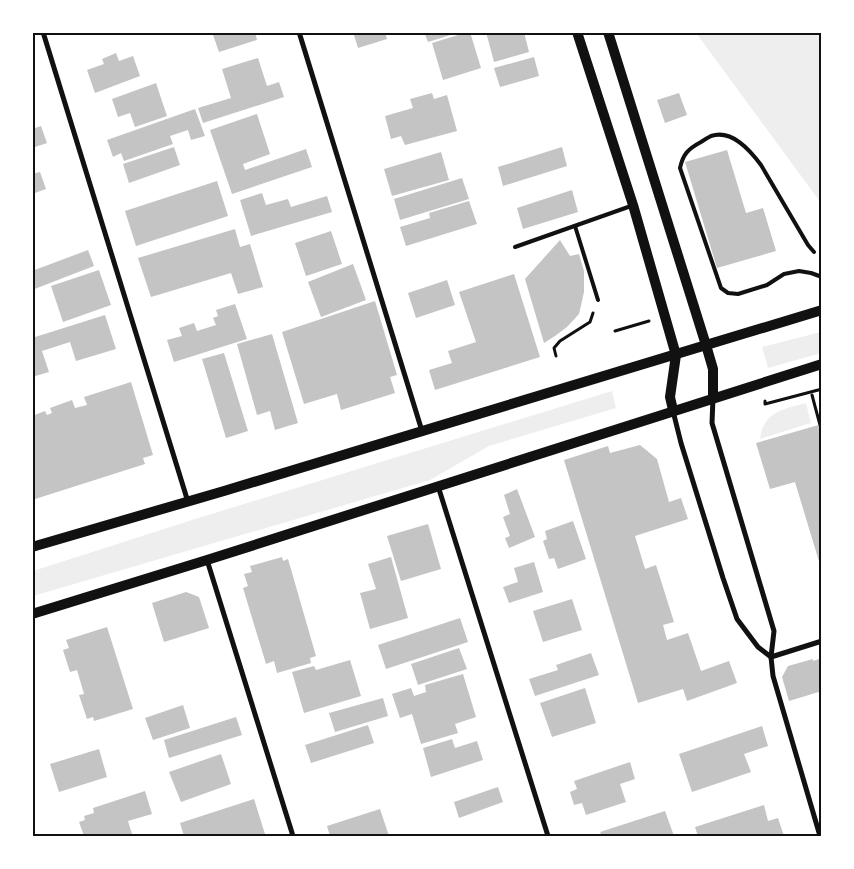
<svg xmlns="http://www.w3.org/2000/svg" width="854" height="869" viewBox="0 0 854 869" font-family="Signika,sans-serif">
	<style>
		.green { fill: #eee }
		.building { fill: #c4c4c4 }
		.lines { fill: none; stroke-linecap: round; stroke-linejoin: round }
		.path { stroke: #111; stroke-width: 3 }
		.service { stroke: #111; stroke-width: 4 }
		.minor { stroke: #111; stroke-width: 5 }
		.secondary { stroke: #111; stroke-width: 10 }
		.neatline { fill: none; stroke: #111; stroke-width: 2 }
	</style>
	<rect width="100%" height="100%" fill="#fff"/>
	<g class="green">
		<path d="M696,33H821V203Z"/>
		<path d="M821,332V353L768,368L762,347Z"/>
		<path d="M612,391L616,408L489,446L430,480L33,596V571L192,520Z"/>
		<path d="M806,403L811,423L760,439C763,412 784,409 806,403Z"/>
	</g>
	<g class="building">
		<path d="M212,32H255L257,40L219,52Z"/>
		<path d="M353,32H385L387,39L358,48Z"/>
		<path d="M424,32H456L457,33L428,42Z"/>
		<path d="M468,32H470L481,68L443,80L432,43Z"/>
		<path d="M486,32H524L529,52L494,62Z"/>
		<path d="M116,53L119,61L133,56L140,76L95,93L87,70L104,64L102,59Z"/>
		<path d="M534,57L539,76L500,87L494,68Z"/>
		<path d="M258,58L267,86L279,82L284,97L203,123L198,108L231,98L222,69Z"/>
		<path d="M156,83L167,116L135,127L130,113L118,117L112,99Z"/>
		<path d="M432,93L434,99L447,95L457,131L405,145L401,136L391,139L385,116L413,108L410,99Z"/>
		<path d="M679,93L687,115L665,123L657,100Z"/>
		<path d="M195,109L205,136L191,140L188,130L170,136L173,144L124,161L121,153L113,157L107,140Z"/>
		<path d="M257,114L270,154L243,164L245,170L306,149L312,167L232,194L210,130Z"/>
		<path d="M41,126L47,143L32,148V129Z"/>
		<path d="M174,147L180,165L129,183L123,164Z"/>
		<path d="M562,147L567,166L503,186L498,167Z"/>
		<path d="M727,150L746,213L763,208L776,251L717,268L685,162Z"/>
		<path d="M441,152L449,180L392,196L384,169Z"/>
		<path d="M40,172L46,189L32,194V174Z"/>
		<path d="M462,178L469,199L400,220L394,199Z"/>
		<path d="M217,181L228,216L136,246L125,211Z"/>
		<path d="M572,190L578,212L523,229L517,208Z"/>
		<path d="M262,193L266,205L288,199L291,207L327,196L332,212L251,236L240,200Z"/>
		<path d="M469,201L477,224L406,246L400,227L430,218L429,213Z"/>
		<path d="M235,229L240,247L250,244L263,287L238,294L231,273L151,297L138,258Z"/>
		<path d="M331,231L342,264L306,276L295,243Z"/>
		<path d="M560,240L570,256L579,254L584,271V292L579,314L567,327L555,336L544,343L525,279Z"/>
		<path d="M88,250L94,266L32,290V271Z"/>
		<path d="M353,264L366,300L321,317L308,282Z"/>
		<path d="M99,270L111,305L63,322L51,286Z"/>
		<path d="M514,274L540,357L435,390L429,370L452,363L448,351L476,342L459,292Z"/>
		<path d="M447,280L455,305L416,318L408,293Z"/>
		<path d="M375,301L397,375L390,377L395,393L341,410L337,394L304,404L282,332Z"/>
		<path d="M235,304L247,339L174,362L167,340L182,336L179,328L194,323L197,331L216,325L213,318L218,316L216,310Z"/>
		<path d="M105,315L116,349L76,361L70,342L42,351L49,372L32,377V338Z"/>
		<path d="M272,334L298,423L275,430L270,411L257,415L237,344Z"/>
		<path d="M224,353L248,431L226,438L202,359Z"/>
		<path d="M131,382L153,455L143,458L145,464L32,500V416L45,411L47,415L52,413L50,408L72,400L75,408L87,405L84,397Z"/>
		<path d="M822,424V568H821L795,482L770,489L756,443Z"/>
		<path d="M640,445L657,459L669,502L681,498L688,519L635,536L645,569L656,565L674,622L663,625L667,640L688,633L701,671L729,661L737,683L687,701L683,689L638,703L564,460L608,446L610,453Z"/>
		<path d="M517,489L535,537L509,548L505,538L510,536L503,517L510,514L504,495Z"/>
		<path d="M573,521L586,559L558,569L554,558L549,559L543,541L547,539L545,531Z"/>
		<path d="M428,524L441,569L401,581L387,536Z"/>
		<path d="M282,557L283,561L288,559L316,656L310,658L311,663L277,673L274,661L266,664L243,588L248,586L244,574L252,572L250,566Z"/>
		<path d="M391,557L408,618L370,629L360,593L376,589L368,564Z"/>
		<path d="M534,562L543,592L509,603L503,587L518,582L514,568Z"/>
		<path d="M186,592L199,597L209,628L164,642L152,603Z"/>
		<path d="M572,599L582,630L543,642L533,611Z"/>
		<path d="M460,618L468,642L386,669L378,645Z"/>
		<path d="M107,627L133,709L94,721L93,717L87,719L79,695L84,694L77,670L70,672L63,650L69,648L66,640Z"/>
		<path d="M459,648L467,669L418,685L411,664Z"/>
		<path d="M591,653L599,675L535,696L529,679L558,670L556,665Z"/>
		<path d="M822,658V691L789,701L782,677L788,666L813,659V661Z"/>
		<path d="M350,660L361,696L304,713L292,672L314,666L316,670Z"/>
		<path d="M463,674L476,717L455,724L458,733L421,744L412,714L400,718L392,694L411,688L414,696L426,692L425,685Z"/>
		<path d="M585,688L596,723L552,737L540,703Z"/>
		<path d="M383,698L388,716L335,732L329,713Z"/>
		<path d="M183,705L190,728L153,740L145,718Z"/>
		<path d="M236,717L242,735L169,758L164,740Z"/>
		<path d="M368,725L374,743L311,763L305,745Z"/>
		<path d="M762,726L768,746L744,754L751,772L692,792L679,754Z"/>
		<path d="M452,739L455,748L477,741L483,760L431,777L423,748Z"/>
		<path d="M99,749L107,777L59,792L50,764Z"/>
		<path d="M221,754L231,784L181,802L169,772Z"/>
		<path d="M630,762L635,779L620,784L626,802L586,815L582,803L574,805L570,792L577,789L574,781Z"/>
		<path d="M498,787L503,802L459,818L454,802Z"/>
		<path d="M145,791L152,814L128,821L132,834L124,836H84L79,822L85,820L84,816L94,813L93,808Z"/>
		<path d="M254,799L265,834L258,836H184L180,823Z"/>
		<path d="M764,805L768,821L778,818L784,836H698L695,827Z"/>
		<path d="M380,809L389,836H330L327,826Z"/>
		<path d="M665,811L674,836H602L600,832Z"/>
	</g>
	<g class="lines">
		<g class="path">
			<path d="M615,331L649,321"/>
			<path d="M556,356L554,348L560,341L590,322L593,313"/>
			<path d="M812,395L820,425"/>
			<path d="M765,401V404L822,389"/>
		</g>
		<g class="service">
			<path d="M575,226L598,300"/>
			<path d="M515,247L631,206"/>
			<path d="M814,252L808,245L761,165C750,150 732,129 711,136C707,138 704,140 701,142C688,149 683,154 680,168L721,288L728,293L738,294L767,285L784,274L799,271L811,273L822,277"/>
		</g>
		<g class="minor">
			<path d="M43,32L188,502"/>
			<path d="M299,32L422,431"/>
			<path d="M713,398L712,423L774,631L771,657L773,676L820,836"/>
			<path d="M673,411L681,443L723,578L737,619L758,647L771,657"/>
			<path d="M438,486L548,836"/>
			<path d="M207,560L293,836"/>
			<path d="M771,657L822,641"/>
		</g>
		<g class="secondary">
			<path d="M577,32L633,205L676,355L670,397L673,410"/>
			<path d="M608,32L706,345L713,369V398"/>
			<path d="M32,547L224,491L822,310"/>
			<path d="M32,614L207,560L822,364"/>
		</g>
	</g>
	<rect width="854" height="869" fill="none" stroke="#ffffff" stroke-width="68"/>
	<rect x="34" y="34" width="786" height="801" class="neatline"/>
</svg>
